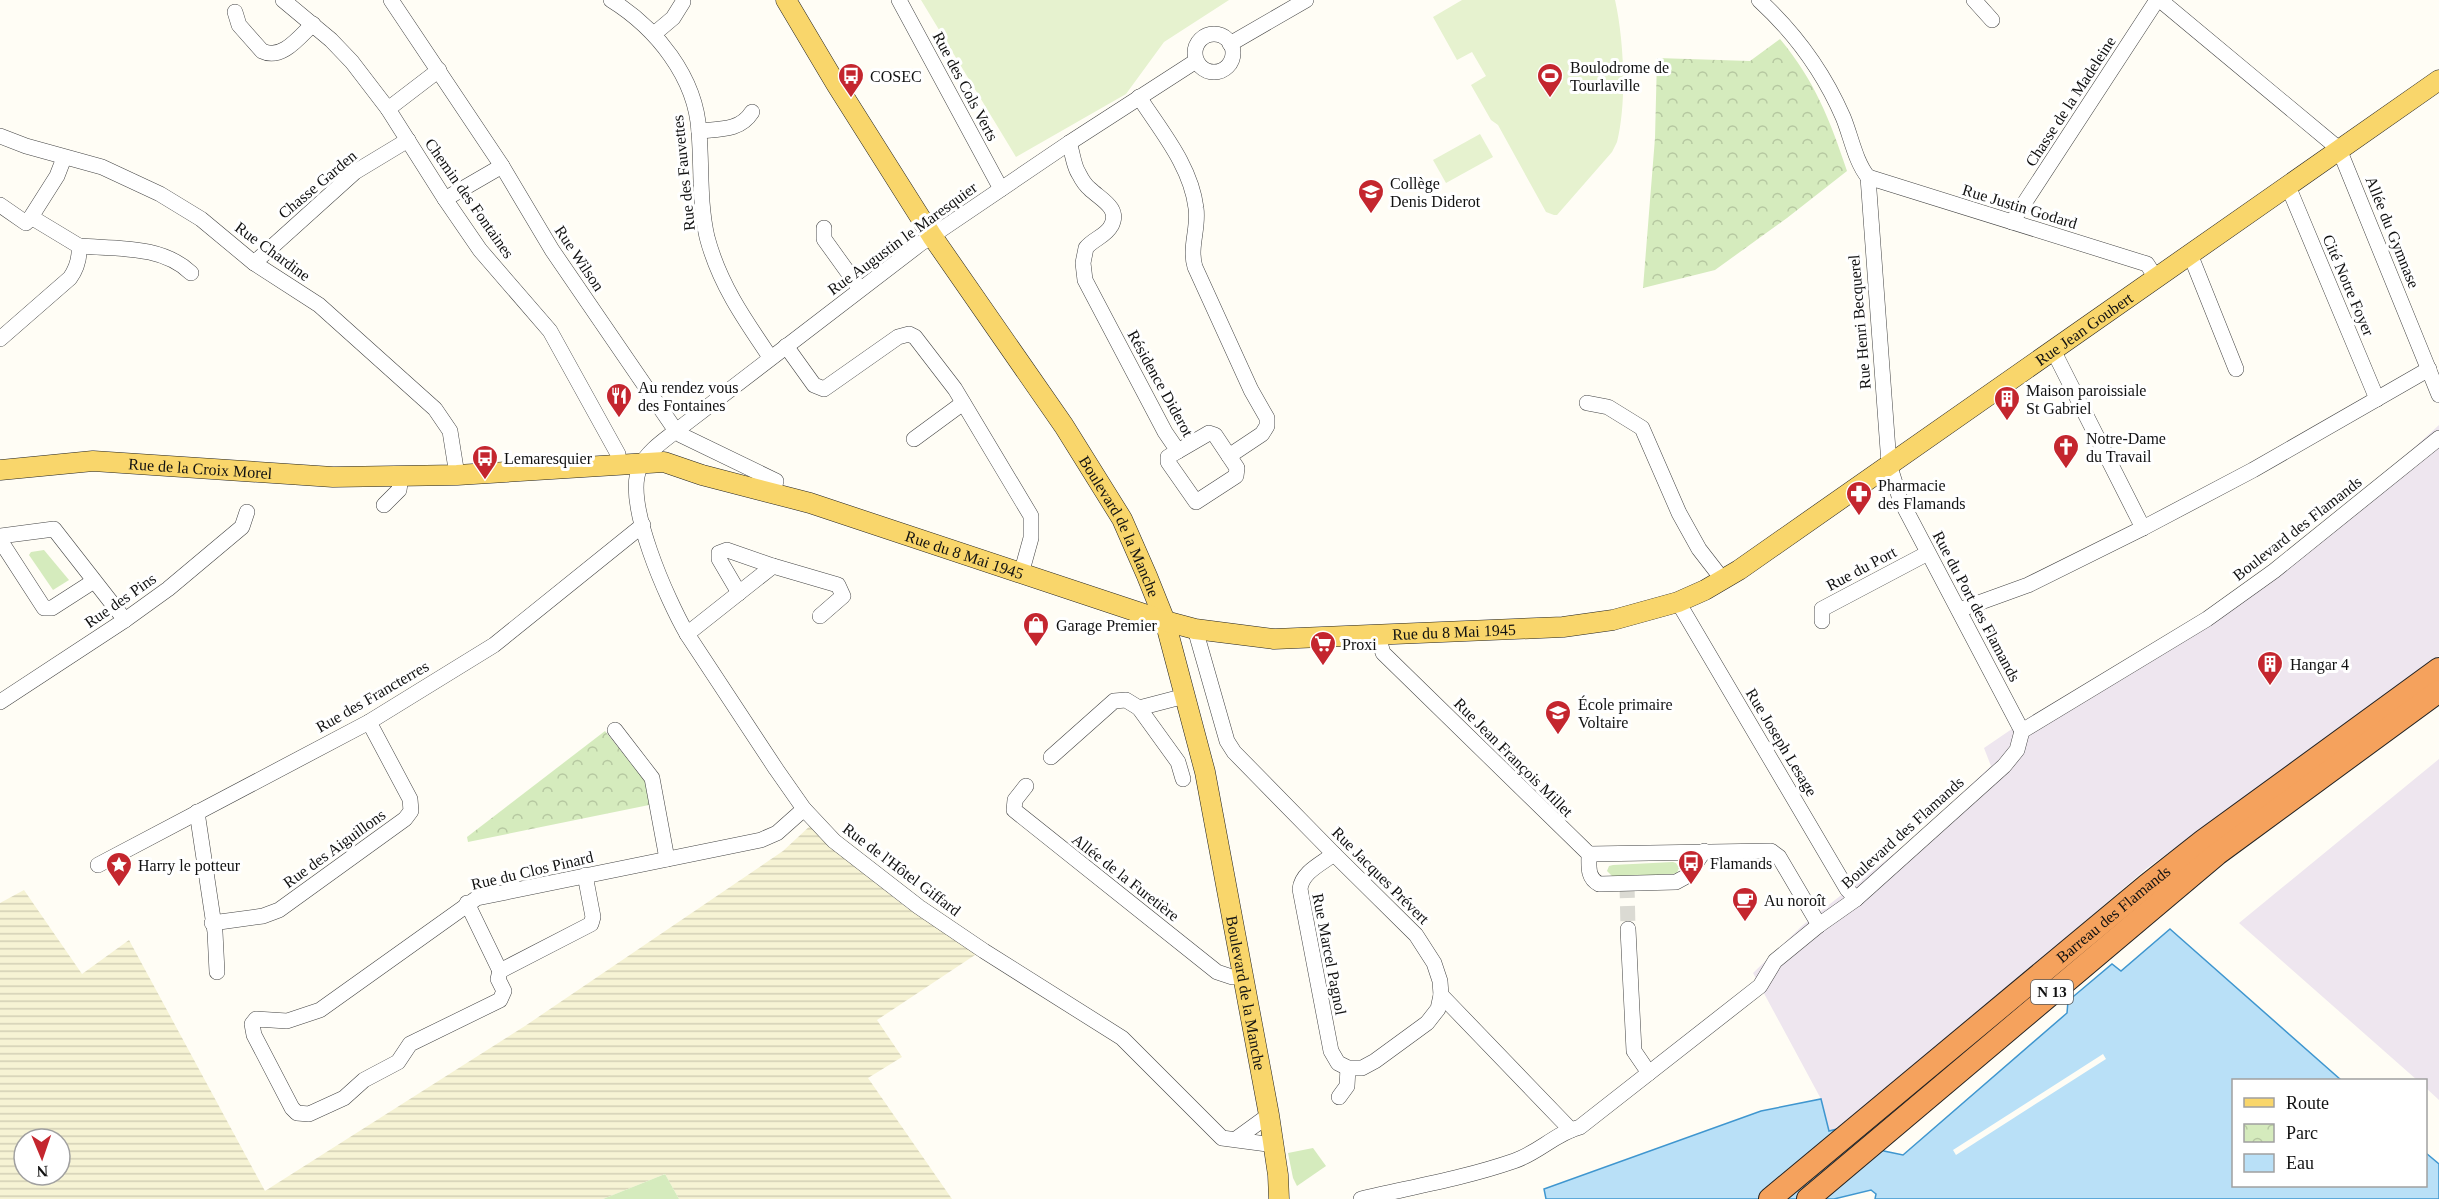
<svg xmlns="http://www.w3.org/2000/svg" width="2439" height="1199" viewBox="0 0 2439 1199" font-family="'Times New Roman',serif">
	<style>
		.industrial { fill: #eee6ef }
		.farmland { fill: url(#farmland-rules); fill-rule: evenodd }
		.grass { fill: #d5ebbd }
		.park { fill: url(#park-crowns) }
		.pitch { fill: #e6f2cf }
		.water { fill: #b9e0f7; stroke: #3f96cf; stroke-width: 1.5 }
		.pier { fill: #fffdf5 }
		.lines { fill: none; stroke-linecap: round; stroke-linejoin: round }
		.minor-tunnel { stroke: #dbdad3; stroke-width: 15; stroke-dasharray: 15 8; stroke-linecap: butt }
		.minor-casing { stroke: #444; stroke-width: 16 }
		.major-casing { stroke: #222; stroke-width: 21 }
		.highway-casing { stroke: #222; stroke-width: 24 }
		.minor { stroke: #fff; stroke-width: 15 }
		.major { stroke: #f9d66b; stroke-width: 20 }
		.highway { stroke: #f5a25d; stroke-width: 22 }
		.labels { text-anchor: middle; stroke-width: 6; stroke-linejoin: round; paint-order: stroke }
		.shield { fill: #fff; stroke: #585858; stroke-width: 1.5 }
		.shield-label { font-size: 15px; font-weight: bold; fill: #111 }
		.poi-label { font-size: 16px; fill: #111; stroke: #fff; text-anchor: start }
		.street-label { font-size: 16px; fill: #111; stroke: #fff }
	</style>
	<defs>
		<pattern id="farmland-rules" width="6" height="5" patternUnits="userSpaceOnUse" patternTransform="scale(1.5)"><rect width="6" height="5" fill="#f6f3d4"/><path d="M0 2.5h6" fill="none" stroke="#d2cfb5"/></pattern>
		<pattern id="park-crowns" width="20" height="18" patternUnits="userSpaceOnUse" patternTransform="scale(1.5)"><rect width="20" height="18" fill="#d5ebbd"/><path d="M2 6a3 3 0 1 1 6 0M12 15a3 3 0 1 1 6 0" fill="none" stroke="#b6c8a1"/></pattern>
	</defs>
	<rect width="100%" height="100%" fill="#fffdf5"/>
	<g class="industrial">
		<path d="M2439,425V656L2146,869L1845,1127L1829,1131L1821,1099L1753,973L1803,925L1913,839L1991,766L1984,748L2028,718L2206,611L2272,564L2394,466Z"/>
		<path d="M2439,759V1100L2426,1088V1080H2417L2239,923Z"/>
	</g>
	<path class="farmland" d="M811,825L845,858L907,908L978,953L877,1020L902,1057L868,1078L952,1199H679L665,1174L603,1199H0V903L24,890L82,974L129,940L265,1191L525,1026L783,851ZM24,1139H60V1175H24Z"/>
	<g class="grass">
		<path d="M44,550L69,580L53,590L29,555L31,552Z"/>
		<path d="M1673,862L1676,863L1679,868L1677,873L1673,874L1613,877L1607,871L1609,866L1613,865Z"/>
		<path d="M1313,1148L1326,1166L1297,1186L1293,1178L1288,1153Z"/>
		<path d="M665,1174L679,1199H603Z"/>
	</g>
	<g class="park">
		<path d="M1780,39C1815,81 1830,120 1847,171L1787,218L1715,270L1643,288L1655,138L1657,58L1750,61Z"/>
		<path d="M605,731L646,782L649,805L468,842L467,837Z"/>
	</g>
	<g class="pitch">
		<path d="M921,0H1229L1164,42L1126,94L1016,157Z"/>
		<path d="M1462,0H1615C1624,40 1627,102 1617,142L1612,152L1557,215H1554L1546,212L1498,125L1491,120L1471,85L1486,76L1472,52L1457,60L1433,17Z"/>
		<path d="M1480,134L1493,157L1446,183L1433,160Z"/>
	</g>
	<path class="water" d="M2170,929L2341,1080H2234V1186H2426V1153L2439,1164V1199H1875L1876,1194L1871,1190L1834,1199H1546L1544,1189L1761,1111L1821,1099L1829,1131L1845,1127L1856,1119L1884,1151L1903,1155L2067,1013L2068,1001L2112,964L2121,971Z"/>
	<path class="pier" d="M2103,1054L2106,1059L1956,1155L1953,1150Z"/>
	<g class="lines">
		<path class="minor-tunnel" d="M1627,883L1628,929"/>
		<defs>
			<g id="minor">
				<path d="M283,0L331,40L352,62L388,109L445,199L480,250L550,331L618,454V465"/>
				<path d="M391,0L502,166L552,250L676,431L681,435L776,481L773,492"/>
				<path d="M611,0C656,28 696,77 699,132C702,168 699,202 707,237C719,283 744,319 770,357"/>
				<path d="M899,0L1001,189"/>
				<path d="M1759,0C1796,34 1823,71 1843,117C1851,136 1855,161 1868,177"/>
				<path d="M1974,0L1992,20"/>
				<path d="M2160,0L2339,149L2439,395"/>
				<path d="M235,12L239,25L262,51C282,61 300,36 313,24"/>
				<path d="M654,34L673,18L683,2"/>
				<circle cx="1214" cy="53" r="19"/>
				<path d="M1230,44L1306,0"/>
				<path d="M1196,61L1069,143L920,244L676,431C663,441 647,452 640,467C623,502 668,601 687,634L776,769L804,809L834,841L919,907L984,951L1122,1038L1222,1138L1274,1145"/>
				<path d="M388,109L439,70"/>
				<path d="M699,131C720,129 740,131 752,112"/>
				<path d="M0,136L26,146L102,167L160,194L201,219L254,263L319,305L435,409L450,431L457,475"/>
				<path d="M1069,143C1073,153 1073,165 1079,174C1082,180 1085,185 1090,189C1100,199 1121,208 1111,226C1106,236 1093,239 1086,248L1083,263L1085,280L1165,432L1178,451L1209,433L1215,435L1229,456L1262,434L1267,426V418L1251,390L1195,267C1189,247 1199,228 1196,208C1191,166 1161,131 1139,97"/>
				<path d="M1868,177L1889,464L1900,499L2022,731"/>
				<path d="M1868,177L2147,264L2156,278"/>
				<path d="M2288,186L2377,399"/>
				<path d="M445,199L502,166"/>
				<path d="M0,205L26,223L31,217L79,246C80,259 77,268 70,278L0,339"/>
				<path d="M31,217L57,176L64,158"/>
				<path d="M2012,222L2157,0"/>
				<path d="M824,228V239L860,289"/>
				<path d="M79,246C117,249 162,245 191,273"/>
				<path d="M2190,254L2236,369"/>
				<path d="M254,263L355,172L408,140"/>
				<path d="M786,346L814,385L824,389L898,337L909,334L915,337L955,389L1031,516V538L1021,574"/>
				<path d="M2053,350L2143,528"/>
				<path d="M1587,403L1608,407L1642,428L1679,513L1699,549L1723,580"/>
				<path d="M914,439L963,403"/>
				<path d="M1178,451L1168,457V462L1196,502L1236,476L1237,468L1229,456"/>
				<path d="M384,505L399,490L401,477"/>
				<path d="M0,536L54,529L125,620"/>
				<path d="M0,540L44,608H52L94,581"/>
				<path d="M739,593L719,559V553L727,550L773,566"/>
				<path d="M1678,602L1847,889L1856,899"/>
				<path d="M1959,610L2028,585L2143,528L2253,470L2429,369"/>
				<path d="M1822,621V609L1928,553"/>
				<path d="M1195,629L1227,741L1234,752L1334,854L1416,935L1434,963L1440,981L1441,995L1571,1130"/>
				<path d="M687,634L773,566L838,585L843,596L820,616"/>
				<path d="M1378,636L1383,653L1589,854C1589,866 1587,878 1599,884L1676,882L1687,876L1704,851"/>
				<path d="M0,702L125,620L168,589L242,527L247,512"/>
				<path d="M1139,708L1178,762L1183,779"/>
				<path d="M615,730L652,778L667,859"/>
				<path d="M1051,757L1114,701L1126,700L1139,708L1185,696"/>
				<path d="M1026,786L1015,800L1014,810L1217,972L1232,977L1243,976"/>
				<path d="M197,812L215,932L217,972"/>
				<path d="M1334,854C1321,864 1302,872 1300,889L1331,1051L1338,1063L1348,1068H1362L1375,1061L1427,1023L1438,1009L1441,995"/>
				<path d="M1589,854L1771,851L1779,857L1819,925"/>
				<path d="M98,865L369,722L494,645L643,525"/>
				<path d="M585,875L593,917L591,924L500,971L498,979L504,991L500,1000L410,1044L398,1062L364,1080L344,1098L309,1114L297,1113L292,1108L254,1035L252,1024L256,1019L287,1021L320,1010L477,898L761,840L777,833L804,809"/>
				<path d="M467,903L500,971"/>
				<path d="M212,923L263,916L279,910L405,819L411,811L410,799L369,722"/>
				<path d="M1628,929L1634,1051L1649,1073"/>
				<path d="M1339,1097L1347,1086L1348,1068"/>
				<path d="M1236,1139L1269,1115"/>
				<path d="M1361,1199C1412,1187 1465,1178 1514,1161C1538,1153 1556,1133 1580,1127L1760,986L1775,961L1819,925L1856,899L2004,766L2017,750L2022,731L2207,619L2274,571L2439,438"/>
			</g>
			<g id="major">
				<path id="s1" d="M786,0L836,84L932,236L1064,426L1122,519L1147,576L1165,621L1205,772L1269,1115L1278,1175L1279,1199"/>
				<path id="s2" d="M0,470L93,461L333,477L457,475L664,462L702,475L810,503L1165,621L1195,629L1274,639L1563,627L1613,620L1678,602L1705,590L1739,570L2439,80"/>
			</g>
			<g id="highway">
				<path id="s3" d="M1770,1199L2146,886L2203,841L2439,669"/>
				<path d="M1808,1199L2217,854L2439,691"/>
			</g>
		</defs>
		<use href="#minor" class="minor-casing"/>
		<use href="#major" class="major-casing"/>
		<use href="#highway" class="highway-casing"/>
		<use href="#minor" class="minor"/>
		<use href="#major" class="major"/>
		<use href="#highway" class="highway"/>
	</g>
	<defs>
		<symbol id="bus-pin" viewBox="-11 -11 22 30"><path d="M0 17L-7.5 6A9.5 9.5 0 1 1 7.5 6Z" fill="#c4262e" stroke="#fff"/><path d="M-5-6H5V4H4V6H2V4H-2V6H-4V4H-5ZM-3.5-4V0h7V-4ZM-3.5 1.2v1.5H-2V1.2ZM2 1.2v1.5H3.5V1.2Z" fill="#fff"/></symbol>
		<symbol id="stadium-pin" viewBox="-11 -11 22 30"><path d="M0 17L-7.5 6A9.5 9.5 0 1 1 7.5 6Z" fill="#c4262e" stroke="#fff"/><path d="M0-5a6.5 5 0 1 0 0 10a6.5 5 0 1 0 0-10ZM-3.5-1.8h7v3.6h-7Z" fill="#fff"/></symbol>
		<symbol id="school-pin" viewBox="-11 -11 22 30"><path d="M0 17L-7.5 6A9.5 9.5 0 1 1 7.5 6Z" fill="#c4262e" stroke="#fff"/><path d="M0-5L7-2L0 1L-7-2ZM-4 1L0 2.5L4 1V4Q0 6-4 4Z" fill="#fff"/></symbol>
		<symbol id="restaurant-pin" viewBox="-11 -11 22 30"><path d="M0 17L-7.5 6A9.5 9.5 0 1 1 7.5 6Z" fill="#c4262e" stroke="#fff"/><path d="M-5-6h1v4h1v-4h1v4h1v-4h1v5L-1.5 .5V6h-2V.5L-5-1ZM5-6V6H3V1.5H1.5Q1.5-4 5-6Z" fill="#fff"/></symbol>
		<symbol id="building-pin" viewBox="-11 -11 22 30"><path d="M0 17L-7.5 6A9.5 9.5 0 1 1 7.5 6Z" fill="#c4262e" stroke="#fff"/><path d="M-4-6H4V6H1V3H-1V6H-4ZM-2.5-4.3h1.7v1.8h-1.7ZM.8-4.3h1.7v1.8H.8ZM-2.5-1h1.7V.8h-1.7ZM.8-1h1.7V.8H.8Z" fill="#fff"/></symbol>
		<symbol id="church-pin" viewBox="-11 -11 22 30"><path d="M0 17L-7.5 6A9.5 9.5 0 1 1 7.5 6Z" fill="#c4262e" stroke="#fff"/><path d="M-1.2-6h2.4v3.5h3.3v2.4h-3.3V6h-2.4V-.1h-3.3v-2.4h3.3Z" fill="#fff"/></symbol>
		<symbol id="pharmacy-pin" viewBox="-11 -11 22 30"><path d="M0 17L-7.5 6A9.5 9.5 0 1 1 7.5 6Z" fill="#c4262e" stroke="#fff"/><path d="M-2-6h4v4h4v4h-4v4h-4v-4h-4v-4h4Z" fill="#fff"/></symbol>
		<symbol id="shop-pin" viewBox="-11 -11 22 30"><path d="M0 17L-7.5 6A9.5 9.5 0 1 1 7.5 6Z" fill="#c4262e" stroke="#fff"/><path d="M-5-2.5h2.3a2.7 3.5 0 0 1 5.4 0H5L5.5 6h-11ZM-1.5-2.5h3a1.5 2.3 0 0 0-3 0Z" fill="#fff"/></symbol>
		<symbol id="supermarket-pin" viewBox="-11 -11 22 30"><path d="M0 17L-7.5 6A9.5 9.5 0 1 1 7.5 6Z" fill="#c4262e" stroke="#fff"/><path d="M-6-5.5h2.5l.6 2H6L4.5 2H-2.5L-4.4-4H-6ZM-1.5 3.2a1.3 1.3 0 1 0 .1 0ZM3 3.2a1.3 1.3 0 1 0 .1 0Z" fill="#fff"/></symbol>
		<symbol id="sight-pin" viewBox="-11 -11 22 30"><path d="M0 17L-7.5 6A9.5 9.5 0 1 1 7.5 6Z" fill="#c4262e" stroke="#fff"/><path d="M0-6L1.8-2.2L6-1.7L2.9 1.2L3.7 5.4L0 3.3L-3.7 5.4L-2.9 1.2L-6-1.7L-1.8-2.2Z" fill="#fff"/></symbol>
		<symbol id="cafe-pin" viewBox="-11 -11 22 30"><path d="M0 17L-7.5 6A9.5 9.5 0 1 1 7.5 6Z" fill="#c4262e" stroke="#fff"/><path d="M-5.5-4.5H6V0H3Q3 3.5 0 3.5H-2.5Q-5.5 3.5-5.5 0ZM3-3.2v2h1.7v-2ZM-6 4.5H4V6H-6Z" fill="#fff"/></symbol>
	</defs>
	<g fill-rule="evenodd">
		<use href="#bus-pin" x="836" y="61" width="30" height="40"/>
		<use href="#stadium-pin" x="1535" y="61" width="30" height="40"/>
		<use href="#school-pin" x="1356" y="177" width="30" height="40"/>
		<use href="#restaurant-pin" x="604" y="381" width="30" height="40"/>
		<use href="#building-pin" x="1992" y="384" width="30" height="40"/>
		<use href="#church-pin" x="2051" y="432" width="30" height="40"/>
		<use href="#bus-pin" x="470" y="443" width="30" height="40"/>
		<use href="#pharmacy-pin" x="1844" y="479" width="30" height="40"/>
		<use href="#shop-pin" x="1021" y="610" width="30" height="40"/>
		<use href="#supermarket-pin" x="1308" y="629" width="30" height="40"/>
		<use href="#building-pin" x="2255" y="649" width="30" height="40"/>
		<use href="#school-pin" x="1543" y="698" width="30" height="40"/>
		<use href="#bus-pin" x="1676" y="848" width="30" height="40"/>
		<use href="#sight-pin" x="104" y="850" width="30" height="40"/>
		<use href="#cafe-pin" x="1730" y="885" width="30" height="40"/>
	</g>
	<g class="labels">
		<rect class="shield" x="2031" y="980" width="42" height="24" rx="4.5"/>
		<g class="shield-label">
			<text x="2052" y="997">N 13</text>
		</g>
		<g class="poi-label">
			<text x="1570" y="73">Boulodrome de<tspan x="1570" dy="18">Tourlaville</tspan></text>
			<text x="870" y="82">COSEC</text>
			<text x="1390" y="189">Collège<tspan x="1390" dy="18">Denis Diderot</tspan></text>
			<text x="638" y="393">Au rendez vous<tspan x="638" dy="18">des Fontaines</tspan></text>
			<text x="2026" y="396">Maison paroissiale<tspan x="2026" dy="18">St Gabriel</tspan></text>
			<text x="2086" y="444">Notre-Dame<tspan x="2086" dy="18">du Travail</tspan></text>
			<text x="504" y="464">Lemaresquier</text>
			<text x="1878" y="491">Pharmacie<tspan x="1878" dy="18">des Flamands</tspan></text>
			<text x="1056" y="631">Garage Premier</text>
			<text x="1342" y="650">Proxi</text>
			<text x="2290" y="670">Hangar 4</text>
			<text x="1578" y="710">École primaire<tspan x="1578" dy="18">Voltaire</tspan></text>
			<text x="1710" y="869">Flamands</text>
			<text x="138" y="871">Harry le potteur</text>
			<text x="1764" y="906">Au noroît</text>
		</g>
		<g class="street-label">
			<text transform="translate(966 86) rotate(62)" y="6">Rue des Cols Verts</text>
			<text transform="translate(2070 101) rotate(-57)" y="6">Chasse de la Madeleine</text>
			<text transform="translate(683 173) rotate(-96)" y="6">Rue des Fauvettes</text>
			<text transform="translate(317 184) rotate(-40)" y="6">Chasse Garden</text>
			<text transform="translate(470 198) rotate(55)" y="6">Chemin des Fontaines</text>
			<text transform="translate(2020 206) rotate(17)" y="6">Rue Justin Godard</text>
			<text transform="translate(2393 232) rotate(68)" y="6">Allée du Gymnase</text>
			<text transform="translate(902 238) rotate(-36)" y="6">Rue Augustin le Maresquier</text>
			<text transform="translate(273 251) rotate(36)" y="6">Rue Chardine</text>
			<text transform="translate(580 258) rotate(56)" y="6">Rue Wilson</text>
			<text transform="translate(2349 285) rotate(67)" y="6">Cité Notre Foyer</text>
			<text transform="translate(1859 322) rotate(-95)" y="6">Rue Henri Becquerel</text>
			<text dy="6" stroke="none"><textPath href="#s2" startOffset="2199">Rue Jean Goubert</textPath></text>
			<text transform="translate(1161 383) rotate(61)" y="6">Résidence Diderot</text>
			<text dy="6" stroke="none"><textPath href="#s2" startOffset="201">Rue de la Croix Morel</textPath></text>
			<text dy="6" stroke="none"><textPath href="#s1" startOffset="624">Boulevard de la Manche</textPath></text>
			<text transform="translate(2297 528) rotate(-38)" y="6">Boulevard des Flamands</text>
			<text dy="6" stroke="none"><textPath href="#s2" startOffset="980">Rue du 8 Mai 1945</textPath></text>
			<text transform="translate(1861 568) rotate(-28)" y="6">Rue du Port</text>
			<text transform="translate(120 600) rotate(-35)" y="6">Rue des Pins</text>
			<text transform="translate(1977 606) rotate(62)" y="6">Rue du Port des Flamands</text>
			<text dy="6" stroke="none"><textPath href="#s2" startOffset="1482">Rue du 8 Mai 1945</textPath></text>
			<text transform="translate(372 696) rotate(-30)" y="6">Rue des Francterres</text>
			<text transform="translate(1782 742) rotate(59)" y="6">Rue Joseph Lesage</text>
			<text transform="translate(1514 757) rotate(45)" y="6">Rue Jean François Millet</text>
			<text transform="translate(1902 832) rotate(-42)" y="6">Boulevard des Flamands</text>
			<text transform="translate(334 848) rotate(-36)" y="6">Rue des Aiguillons</text>
			<text transform="translate(902 869) rotate(37)" y="6">Rue de l'Hôtel Giffard</text>
			<text transform="translate(532 870) rotate(-13)" y="6">Rue du Clos Pinard</text>
			<text transform="translate(1381 875) rotate(45)" y="6">Rue Jacques Prévert</text>
			<text transform="translate(1126 877) rotate(38)" y="6">Allée de la Furetière</text>
			<text dy="6" stroke="none"><textPath href="#s3" startOffset="446">Barreau des Flamands</textPath></text>
			<text transform="translate(1330 954) rotate(79)" y="6">Rue Marcel Pagnol</text>
			<text dy="6" stroke="none"><textPath href="#s1" startOffset="1110">Boulevard de la Manche</textPath></text>
		</g>
	</g>
	<rect x="2232" y="1079" width="195" height="108" fill="#ffffff" stroke="#a0a0a0" stroke-width="1.5"/>
	<rect x="2244" y="1098" width="30" height="9" fill="#f9d66b" stroke="#a0a0a0" stroke-width="1.5"/>
	<text x="2286" y="1109" font-size="18" fill="#111111">Route</text>
	<rect x="2244" y="1124" width="30" height="18" fill="url(#park-crowns)" stroke="#a0a0a0" stroke-width="1.5"/>
	<text x="2286" y="1139" font-size="18" fill="#111111">Parc</text>
	<rect x="2244" y="1154" width="30" height="18" fill="#b9e0f7" stroke="#a0a0a0" stroke-width="1.5"/>
	<text x="2286" y="1169" font-size="18" fill="#111111">Eau</text>
	<g transform="translate(42 1157) rotate(178)"><circle r="28" fill="#ffffff" stroke="#a0a0a0" stroke-width="1.5"/>
	<path d="M0-4.5L10 22L0 15L-10 22Z" fill="#c4262e"/>
	<text y="-9" font-size="16" font-weight="bold" text-anchor="middle" fill="#111111">N</text>
	</g>
</svg>
